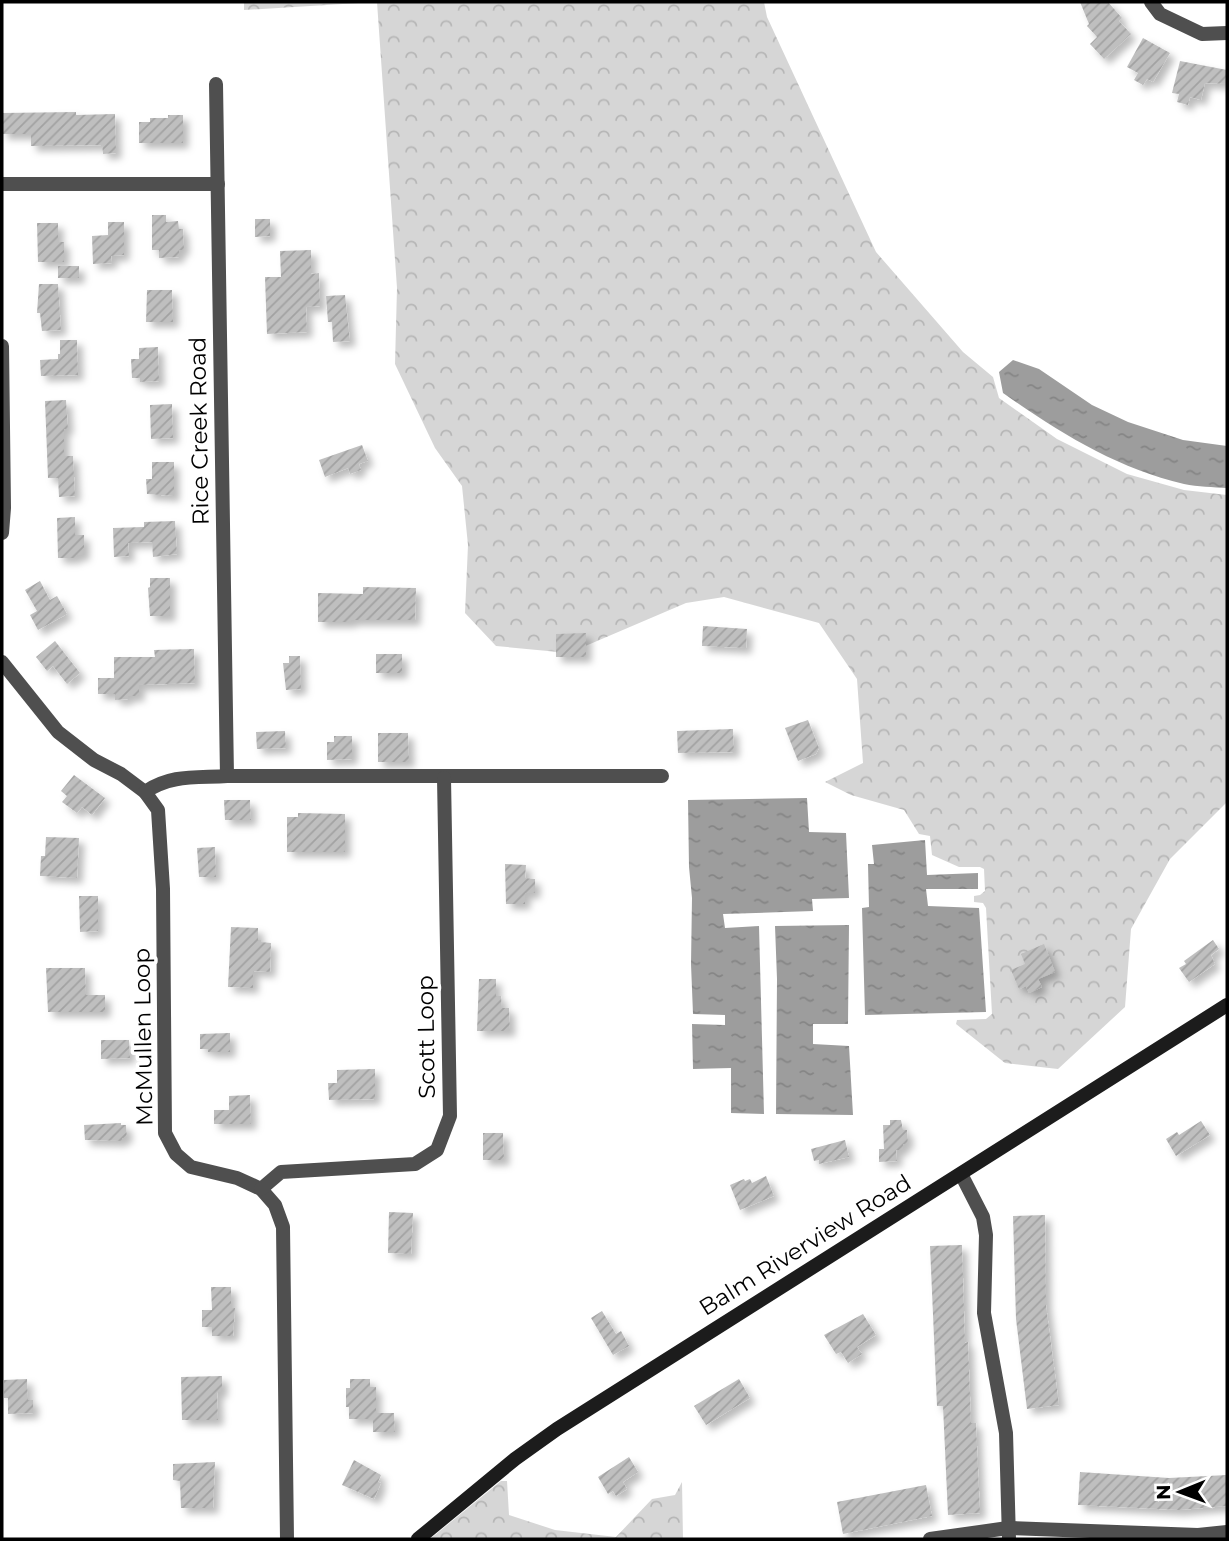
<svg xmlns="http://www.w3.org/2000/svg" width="1229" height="1541" viewBox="0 0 1229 1541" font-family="Montserrat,sans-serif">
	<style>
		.forest { fill: url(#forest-crowns) }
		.water { fill: url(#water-ripples) }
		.building { fill: url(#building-hatch); filter: url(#shadow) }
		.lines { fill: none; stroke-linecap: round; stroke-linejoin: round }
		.street { stroke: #4f4f4f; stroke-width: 14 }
		.secondary { stroke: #1c1c1c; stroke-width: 14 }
		.labels { text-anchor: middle; stroke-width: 7; stroke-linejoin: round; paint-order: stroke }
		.street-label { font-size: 23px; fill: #000; stroke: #fff }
	</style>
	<defs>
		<pattern id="forest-crowns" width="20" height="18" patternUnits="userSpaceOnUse" patternTransform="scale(1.75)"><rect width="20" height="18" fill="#d6d6d6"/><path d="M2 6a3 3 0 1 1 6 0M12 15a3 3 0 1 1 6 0" fill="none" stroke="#b6b6b6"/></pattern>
		<pattern id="water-ripples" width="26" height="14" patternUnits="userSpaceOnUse" patternTransform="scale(1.75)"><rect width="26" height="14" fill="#9d9d9d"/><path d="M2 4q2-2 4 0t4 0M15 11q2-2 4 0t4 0" fill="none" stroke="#858585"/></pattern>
		<pattern id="building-hatch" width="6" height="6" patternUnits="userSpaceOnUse" patternTransform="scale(1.75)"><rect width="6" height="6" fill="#bfbfbf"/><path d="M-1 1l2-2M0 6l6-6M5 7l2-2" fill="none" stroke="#a2a2a2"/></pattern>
		<filter id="shadow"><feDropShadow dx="5.5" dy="5.5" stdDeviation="3.5" flood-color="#0004"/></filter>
	</defs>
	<rect width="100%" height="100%" fill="#fff"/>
	<g class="forest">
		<path d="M244,2H375L244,10Z"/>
		<path d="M377,2H764L767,17L876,252L963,352L993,377L999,398L1057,439L1127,474L1184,490L1227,495V802L1170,859L1131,929L1125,1007L1058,1069L1005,1063L956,1024L957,1020L986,1019L992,1014L986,908L983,903L974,902V896L980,895L985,891L984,869L980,867H959L932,855L930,836L919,834L904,810L851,795L825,782L863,763L857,679L819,623L724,597L686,603L569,653L496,646L465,613L468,545L462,486L435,448L395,364L397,288Z"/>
		<path d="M501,1481H507L509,1515L555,1530L616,1537L652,1499L675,1495L682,1482L683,1539H430Z"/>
	</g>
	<g class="water">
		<path d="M1013,360L1039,369L1092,405L1128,422L1183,440L1227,446V488C1213,487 1198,487 1184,484C1116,468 1060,433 1003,393L999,372Z"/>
		<path d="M807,798L809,832L846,833L849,898L812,899L813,911L723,914L725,928L759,926L764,1114L731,1113V1068L693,1069L692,1024L725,1025V1015L693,1014L691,964L692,898L689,867L688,800Z"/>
		<path d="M925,840L927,875L978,873V889H926L928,906L979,908L986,1012L865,1015L862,908L869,907L868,864H874L872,845Z"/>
		<path d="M849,925L848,1024H813V1044L849,1046L853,1115L776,1114L777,979L775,926Z"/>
	</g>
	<g class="building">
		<path d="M1080,2H1108L1122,18L1119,21L1131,34L1104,59L1090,44L1097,37L1087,26L1089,24Z"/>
		<path d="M1143,38L1170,53L1153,82L1147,79L1143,85L1134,80L1138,73L1127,67Z"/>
		<path d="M1180,61L1227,70V84L1205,83L1201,100L1190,97L1188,105L1177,102L1179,94L1172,93Z"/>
		<path d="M76,112V115L115,114L116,153L103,154L102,145L31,146V134H2V113Z"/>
		<path d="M168,115H183V143H139V122H150V118H168Z"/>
		<path d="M152,215H166V222L178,221L179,229H183L184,250H179V257L159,258V250H152Z"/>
		<path d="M255,219H270V236L255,237Z"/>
		<path d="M108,222H124V255L111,256L112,263L93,264L92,236L108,235Z"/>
		<path d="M37,223H58V242H64V262H38Z"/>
		<path d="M311,250V274L319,273L320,306L306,307L307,332L267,334L265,277H281L280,251Z"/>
		<rect x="58" y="266" width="21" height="12"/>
		<path d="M39,284H58L61,330L42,331L40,313H37Z"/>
		<path d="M147,290H172L173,322H146Z"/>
		<path d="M345,295L350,341L333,342L332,322H328L326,296Z"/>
		<path d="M60,340H77L78,375L41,376L40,360L58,359V354H60Z"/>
		<path d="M158,347L159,381L140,382V378H132L131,359H139V348Z"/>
		<path d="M66,400L68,429H64V456H73L75,496L59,497L58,478H48L45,401Z"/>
		<path d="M172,404L173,438L151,439L150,405Z"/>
		<path d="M362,445L368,461L359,464L361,470L350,474L348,468L325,477L319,460Z"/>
		<path d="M152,462H174V496L147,494L146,479H152Z"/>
		<path d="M75,517V535H84V555H76V558H58L57,518Z"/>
		<path d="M175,521L177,554L153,557L152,542L128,543L129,556L114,557L113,528L144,527V522Z"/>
		<path d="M150,578H170V616H150L148,588L150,587Z"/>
		<path d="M40,581L50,600L57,596L67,614L38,630L30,615L37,611L25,590Z"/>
		<path d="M363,587L416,588L415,620H351V622H318V593L363,594Z"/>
		<path d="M703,626L747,629L746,648L702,646Z"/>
		<path d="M586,633V657H556V634Z"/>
		<path d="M55,641L80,673L67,684L53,666L47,671L36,657Z"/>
		<path d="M194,649L195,683L139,685V696H128V699L115,700V694H98V678H114V657H155L154,650Z"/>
		<rect x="376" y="654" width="26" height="19"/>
		<path d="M289,656H300L301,689L286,690L283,663H289Z"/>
		<path d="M808,720L819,748L816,754L798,761L785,728Z"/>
		<path d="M733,729L734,752L678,753L677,731Z"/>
		<path d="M285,731L286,748L257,749L256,732Z"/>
		<path d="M378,733H408L409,762H378Z"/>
		<path d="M334,736H352V759L327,760V742H334Z"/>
		<path d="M74,775L105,798L92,815L82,807L77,813L62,802L67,796L61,791Z"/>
		<path d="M224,800H250L251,820H225Z"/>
		<path d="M298,813L345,814V852H287V817H298Z"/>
		<path d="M46,837L79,838L77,878L40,876L41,856H45Z"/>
		<path d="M215,847L216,877H199L197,848Z"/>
		<path d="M505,864L526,865L525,878L535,879V893H525V904H506Z"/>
		<path d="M79,896H98V931L80,932Z"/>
		<path d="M231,927L258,928V940H261V942L271,943L270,972L253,971V988L228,987Z"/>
		<path d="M1213,940L1219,949L1211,955L1215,964L1189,982L1179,968L1186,964L1184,961Z"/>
		<path d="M1044,944L1055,972L1038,979L1042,987L1029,993L1026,986L1019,989L1011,970L1025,964L1021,954Z"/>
		<path d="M46,968H85L86,995H105V1012H48Z"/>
		<path d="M479,979H496V996H501L502,1008H509L510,1031H477Z"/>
		<path d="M230,1033V1052H208V1049H200V1034Z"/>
		<path d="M101,1040H129L130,1058L101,1059Z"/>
		<path d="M375,1069V1099L329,1100L328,1083H337V1070Z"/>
		<path d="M250,1095L251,1124H214V1110H229V1096Z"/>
		<path d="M890,1120H901L903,1130H907L908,1144H903V1150H896L897,1161L879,1162V1149H884L883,1125H890Z"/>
		<path d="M1201,1121L1210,1135L1176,1156L1166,1139L1177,1132L1179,1135Z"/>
		<path d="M121,1123V1125H126L127,1138H122V1141L85,1140L84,1125Z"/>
		<path d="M483,1133H503L504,1160H483Z"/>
		<path d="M845,1140L849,1157L819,1164V1160L814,1161L811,1149Z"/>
		<path d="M766,1176L774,1196L740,1210L730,1185L744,1179L745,1181L750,1179L752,1183Z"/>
		<path d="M389,1212L413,1213L411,1254L388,1253Z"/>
		<path d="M1045,1215L1046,1305L1059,1405L1027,1409L1016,1319L1013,1216Z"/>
		<path d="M962,1245L965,1343L968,1342L971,1423H976L980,1513L948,1515L943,1406H937L930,1246Z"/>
		<path d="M211,1287H231V1308H235L233,1336H212V1327H202V1310H212Z"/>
		<path d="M602,1311L616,1334L621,1331L629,1346L613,1355L591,1318Z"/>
		<path d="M863,1314L876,1335L857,1347L862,1354L848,1363L841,1352L836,1354L824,1335Z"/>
		<path d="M222,1376V1392H217L218,1420H182L181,1377Z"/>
		<path d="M27,1379L28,1400H33V1413L8,1414V1398H4V1380Z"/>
		<path d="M350,1379H370V1387H376V1413H394L395,1432H373V1419H349V1407H346V1388H350Z"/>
		<path d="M739,1379L750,1398L706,1425L694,1406Z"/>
		<path d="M629,1457L638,1472L623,1482L627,1489L616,1496L613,1491L608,1494L598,1477Z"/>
		<path d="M354,1460L381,1475L378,1482L381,1483L374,1499L342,1485Z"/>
		<path d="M215,1462L213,1508H181L180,1481L173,1480V1464Z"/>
		<path d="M1080,1472L1169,1478L1227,1475V1506L1179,1510L1078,1505Z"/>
		<path d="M926,1485L932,1516L843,1534L837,1502Z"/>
	</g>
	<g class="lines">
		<g class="street">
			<path d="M1151,2L1160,14L1202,34L1227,33"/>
			<path d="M216,84L227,776"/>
			<path d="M2,184H218"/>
			<path d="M2,346L4,508L2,533"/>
			<path d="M2,662L58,732L94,760L121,774L145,792L158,810L163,889L165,1133L176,1154L191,1167L237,1178L261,1189L275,1205L283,1227L287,1539"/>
			<path d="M145,792C171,774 197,778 227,776H662"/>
			<path d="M961,1174L983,1217L986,1235L984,1313L1006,1433L1009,1539"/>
			<path d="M261,1189L281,1172L415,1164L437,1150L450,1116L444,778"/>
			<path d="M930,1539L1008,1528L1198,1535L1227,1532"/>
		</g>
		<path class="secondary" d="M418,1539L515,1459L557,1429L1227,1005"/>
	</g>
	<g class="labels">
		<g class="street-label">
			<text transform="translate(199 431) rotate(-91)" y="8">Rice Creek Road</text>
			<text transform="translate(143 1037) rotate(-91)" y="8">McMullen Loop</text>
			<text transform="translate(426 1037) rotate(-91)" y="8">Scott Loop</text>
			<text transform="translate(805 1245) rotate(-32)" y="8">Balm Riverview Road</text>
		</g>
	</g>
	<rect width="1229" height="1541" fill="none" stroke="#000000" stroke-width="7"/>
	<g transform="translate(1180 1492) rotate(269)" stroke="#ffffff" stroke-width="5" paint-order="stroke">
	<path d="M0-5L12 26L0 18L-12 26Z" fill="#000000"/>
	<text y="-10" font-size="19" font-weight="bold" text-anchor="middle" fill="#000000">N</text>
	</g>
</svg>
